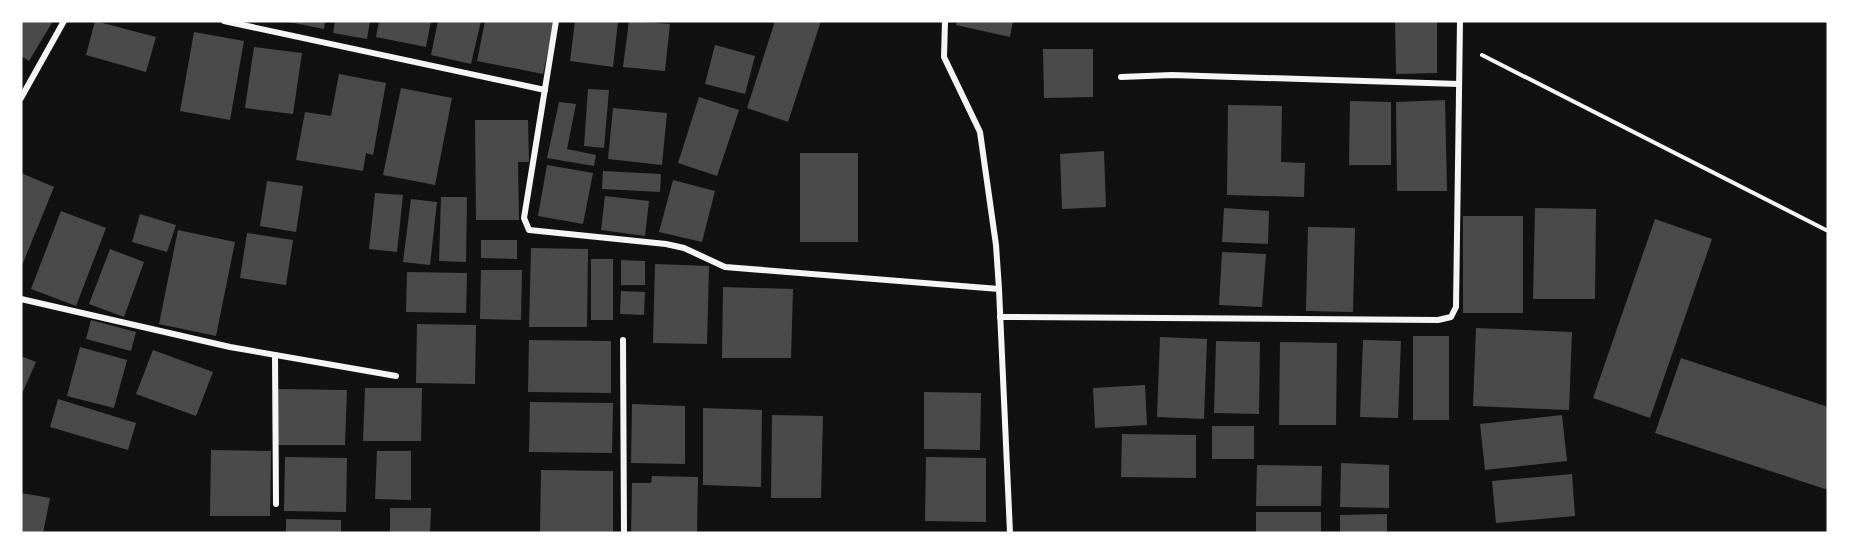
<svg xmlns="http://www.w3.org/2000/svg" width="1849" height="554" viewBox="0 0 1849 554" font-family="Lato,sans-serif">
	<style>
		.building { fill: #4a4a4a }
		.lines { fill: none; stroke-linecap: round; stroke-linejoin: round }
		.path { stroke: #f5f5f5; stroke-width: 4 }
		.minor { stroke: #f5f5f5; stroke-width: 6 }
	</style>
	<rect width="100%" height="100%" fill="#111"/>
	<g class="building">
		<path d="M21,21H53L29,61L21,56Z"/>
		<path d="M95,21L156,37L146,72L86,55Z"/>
		<path d="M284,21H325L324,29Z"/>
		<path d="M335,21H370L367,39L333,33Z"/>
		<path d="M379,21H431L426,47L376,37Z"/>
		<path d="M438,21H481L471,64L431,55Z"/>
		<path d="M485,21H554L543,74L477,61Z"/>
		<path d="M575,21H618L613,67L570,61Z"/>
		<path d="M629,21L670,24L665,71L623,67Z"/>
		<path d="M775,21H821L788,122L747,108Z"/>
		<path d="M957,21H1013L1010,37L956,25Z"/>
		<path d="M1395,21H1437V73L1396,74Z"/>
		<path d="M194,32L244,41L230,120L180,111Z"/>
		<path d="M715,45L755,56L745,94L705,84Z"/>
		<path d="M254,47L302,53L293,114L245,108Z"/>
		<path d="M1043,49H1093V97L1044,98Z"/>
		<path d="M339,74L386,83L373,155L366,153L363,171L296,160L305,112L331,116Z"/>
		<path d="M401,88L452,98L435,185L383,175Z"/>
		<path d="M588,89L609,90L604,148L584,146Z"/>
		<path d="M699,97L739,110L717,176L678,163Z"/>
		<path d="M1445,100L1447,191H1397L1396,102Z"/>
		<path d="M1350,101L1391,102V165H1349Z"/>
		<path d="M559,102L576,104L567,149L596,155L594,166L547,158Z"/>
		<path d="M1228,105L1282,106L1281,162L1305,163L1304,197L1227,195Z"/>
		<path d="M613,108L667,113L662,165L608,159Z"/>
		<path d="M475,120H528L529,162H518L519,220H476Z"/>
		<path d="M1104,151L1106,207L1062,209L1060,154Z"/>
		<rect x="800" y="153" width="58" height="89"/>
		<path d="M547,165L593,173L583,224L538,216Z"/>
		<path d="M603,171L661,174L660,192L602,189Z"/>
		<path d="M21,173L54,187L21,268Z"/>
		<path d="M673,180L715,191L702,242L659,232Z"/>
		<path d="M267,181L303,186L296,232L260,226Z"/>
		<path d="M375,193L403,195L397,252L369,249Z"/>
		<path d="M605,196L649,201L645,236L601,230Z"/>
		<path d="M441,197H467L466,262L439,261Z"/>
		<path d="M411,199L437,202L430,265L403,262Z"/>
		<path d="M1224,208L1269,211L1268,244L1222,242Z"/>
		<path d="M1535,208L1596,209L1595,299H1533Z"/>
		<path d="M61,211L106,228L76,306L31,289Z"/>
		<path d="M140,214L176,225L167,252L132,242Z"/>
		<rect x="1463" y="216" width="60" height="97"/>
		<path d="M1655,219L1712,239L1650,418L1593,398Z"/>
		<path d="M1308,227L1355,228L1353,312L1306,311Z"/>
		<path d="M178,230L235,242L216,336L159,324Z"/>
		<path d="M247,233L293,240L286,285L240,278Z"/>
		<path d="M481,240H517V259L481,258Z"/>
		<path d="M531,248L588,249L587,327H529Z"/>
		<path d="M110,249L144,262L124,317L89,304Z"/>
		<path d="M1222,252L1266,254L1262,307L1219,305Z"/>
		<rect x="591" y="259" width="22" height="61"/>
		<path d="M621,260L645,261V285H621Z"/>
		<path d="M655,264L709,266L707,344L653,343Z"/>
		<path d="M481,270H522L521,320L480,319Z"/>
		<path d="M407,272L467,273L466,313L406,312Z"/>
		<path d="M723,287L793,289L791,358H722Z"/>
		<path d="M621,291L645,292L644,315L620,314Z"/>
		<path d="M91,320L136,332L131,351L86,339Z"/>
		<path d="M417,324L476,325L475,384L416,383Z"/>
		<path d="M1476,328L1572,332L1569,410L1473,406Z"/>
		<rect x="1413" y="336" width="36" height="84"/>
		<path d="M1160,337L1207,339L1204,419L1157,417Z"/>
		<path d="M529,340L611,341V393L528,392Z"/>
		<path d="M1363,340L1401,341L1398,418L1360,417Z"/>
		<path d="M1216,341L1260,342L1259,414L1214,413Z"/>
		<path d="M1280,342L1337,343L1336,425H1279Z"/>
		<path d="M80,347L127,360L114,408L67,396Z"/>
		<path d="M153,350L213,372L196,416L136,394Z"/>
		<path d="M21,356L36,362L21,396Z"/>
		<path d="M1681,358L1828,407V490L1655,433Z"/>
		<path d="M1145,385L1147,425L1095,428L1093,388Z"/>
		<path d="M365,388H422L421,441H363Z"/>
		<path d="M278,389L347,390L345,445H278Z"/>
		<path d="M924,392L981,393L980,450L924,449Z"/>
		<path d="M58,399L136,423L128,450L50,427Z"/>
		<path d="M530,402L613,403L612,453L529,452Z"/>
		<path d="M632,404L685,406V464L631,463Z"/>
		<path d="M703,408L762,410L761,487L703,485Z"/>
		<path d="M772,415L823,416L821,498H771Z"/>
		<path d="M1562,415L1567,461L1485,470L1480,424Z"/>
		<rect x="1212" y="426" width="42" height="33"/>
		<path d="M1122,434L1196,435V478L1121,477Z"/>
		<path d="M211,450L271,451L270,516H210Z"/>
		<path d="M377,451H411V500L375,499Z"/>
		<path d="M285,457L347,458L346,512L284,511Z"/>
		<path d="M926,457L986,458V522L925,521Z"/>
		<path d="M1341,463L1389,465V508L1340,507Z"/>
		<path d="M1257,465L1322,466L1321,506H1256Z"/>
		<path d="M541,470L613,471V533H540Z"/>
		<path d="M1572,474L1575,516L1496,523L1492,481Z"/>
		<path d="M652,476L698,477L697,533H631L632,483H651Z"/>
		<path d="M21,493L50,498L43,533H21Z"/>
		<path d="M390,508H431L430,533H390Z"/>
		<rect x="1256" y="512" width="65" height="21"/>
		<path d="M1387,514V533H1340V515Z"/>
		<path d="M286,519L341,520V533H286Z"/>
	</g>
	<g class="lines">
		<path class="path" d="M1482,55L1828,231"/>
		<g class="minor">
			<path d="M224,21L545,90"/>
			<path d="M556,21L524,218L529,230L666,244L684,248L725,267L999,289L1010,533"/>
			<path d="M945,21L944,57L980,132L996,245L999,289"/>
			<path d="M1121,77L1172,75L1459,84"/>
			<path d="M21,98L64,21"/>
			<path d="M21,299L230,347L396,376"/>
			<path d="M1000,317L1438,320L1451,317L1456,307L1460,21"/>
			<path d="M623,340L624,533"/>
			<path d="M275,355L276,504"/>
		</g>
	</g>
	<rect width="1849" height="554" fill="none" stroke="#ffffff" stroke-width="45"/>
</svg>
